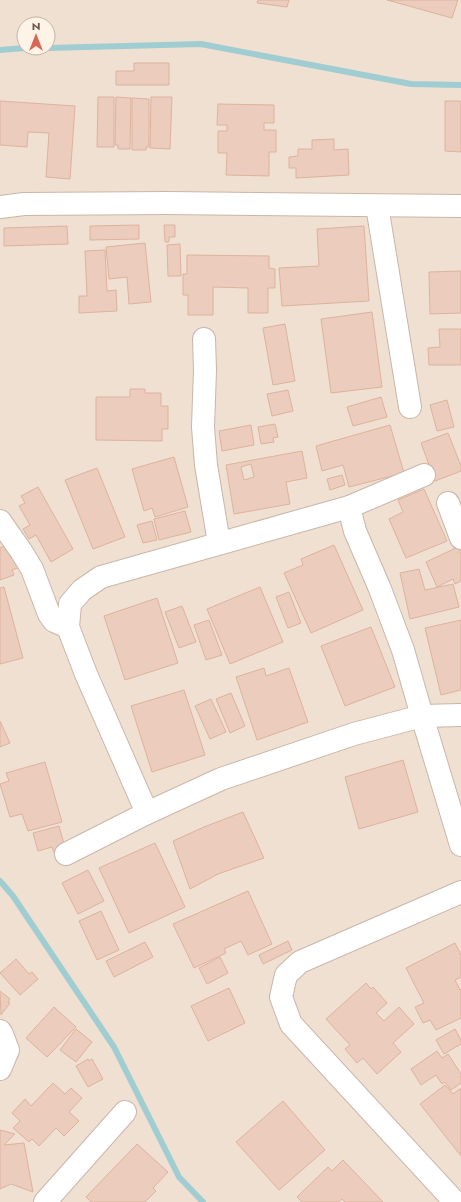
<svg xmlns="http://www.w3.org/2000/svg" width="461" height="1202" viewBox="0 0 461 1202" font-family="Jost,sans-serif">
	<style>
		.residential { fill: #f0e0d1; fill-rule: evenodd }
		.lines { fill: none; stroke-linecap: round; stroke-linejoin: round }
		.stream { stroke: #a0cdd1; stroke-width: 6 }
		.building { fill: #ecccbc; stroke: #ddb29e; fill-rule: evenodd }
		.minor-casing { stroke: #c9b6aa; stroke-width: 24 }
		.minor { stroke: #fff; stroke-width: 22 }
	</style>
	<rect width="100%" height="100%" fill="#f9efe2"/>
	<path class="residential" d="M0,0H461V1202H0ZM24,24H48V48H24Z"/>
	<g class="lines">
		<g class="stream">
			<path d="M48,48L201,44L411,84L461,85"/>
			<path d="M0,50L25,48"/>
			<path d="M0,881L13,896L114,1047L179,1177L203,1202"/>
		</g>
	</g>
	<g class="building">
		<path d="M258,0H289L287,7L257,3Z"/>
		<path d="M387,0H458L452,18Z"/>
		<path d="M134,63H169V85H116V71H134Z"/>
		<path d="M98,97H114V147H97Z"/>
		<path d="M116,97L131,98L130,149H118V145H115Z"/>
		<path d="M151,97H172L170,149L150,148Z"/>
		<path d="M132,98L149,99V147H146V150H132Z"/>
		<path d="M0,101L75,106L70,179L46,177L49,133L28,132L27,147L0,145Z"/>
		<path d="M445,101H461V152L445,151Z"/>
		<path d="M218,104L274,105V123H264V130H276V152H269V176L226,175L227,153H218V131H227V125H217Z"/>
		<path d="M334,139V150L348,149L349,175L296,178V168H289V157L298,156V149H312V140Z"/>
		<path d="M139,225V239L90,240V226Z"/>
		<path d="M164,225H175V237H169V242H165Z"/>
		<path d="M67,226L68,244L4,246V228Z"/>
		<path d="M364,226L369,301L282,306L279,268L319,266L317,229Z"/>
		<path d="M145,243L151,302L129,304L127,277L109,279L106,247Z"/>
		<path d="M180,244L181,276H168L167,245Z"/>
		<path d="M105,250L107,291L116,290L117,311L79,313V296H87L85,251Z"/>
		<path d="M187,255L269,256V268L275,269V288H268V313H248V288L213,287V315H188V295H183V274H187Z"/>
		<path d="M461,271V313L430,314L429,272Z"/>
		<path d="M372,312L382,387L331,393L321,319Z"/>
		<path d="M285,324L295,381L273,385L263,328Z"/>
		<path d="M439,329H461V365H429L428,348L440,347Z"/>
		<path d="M130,389H145V393H161V406H168V429H162V441L96,440V397H130Z"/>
		<path d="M288,390L293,411L272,416L267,394Z"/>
		<path d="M381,397L387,417L353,426L347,407Z"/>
		<path d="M447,400L454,427L437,431L430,405Z"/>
		<path d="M275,424L278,437L273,438L274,442L261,444L258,427Z"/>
		<path d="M251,425L254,445L222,451L219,431Z"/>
		<path d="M390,425L404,473L349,487L343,465L322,471L316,446Z"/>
		<path d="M448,433L461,466V471L435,481L421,443Z"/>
		<path d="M302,451L307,478L286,482L290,504L234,514L226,465ZM251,464L254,477L244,480L241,467Z"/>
		<path d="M174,457L188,507L155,517L152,508L144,511L132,469Z"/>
		<path d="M97,468L125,537L93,549L65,480Z"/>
		<path d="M342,475L345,485L330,490L327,479Z"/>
		<path d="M38,487L73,549L51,562L36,535L29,539L23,529L30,525L19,506L25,503L21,496Z"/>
		<path d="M424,489L447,541L406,558L389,519L403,512L398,500Z"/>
		<path d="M185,511L191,532L159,540L154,519Z"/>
		<path d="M152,521L157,540L143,543L137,525Z"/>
		<path d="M12,543L21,567L12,570L14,575L0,580V548Z"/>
		<path d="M334,545L363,610L311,633L284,573L303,565L301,559Z"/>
		<path d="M458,547L461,554V581L455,584L453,579L437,587L426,562Z"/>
		<path d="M419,569L425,590L453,584L459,607L410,619L400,573Z"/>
		<path d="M4,587L23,658L0,664V588Z"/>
		<path d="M260,587L283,642L230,664L207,609Z"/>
		<path d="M289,592L301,623L288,628L276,597Z"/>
		<path d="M157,598L178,663L125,680L104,616Z"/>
		<path d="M182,606L196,642L179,648L165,612Z"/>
		<path d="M209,620L222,655L206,660L194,625Z"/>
		<path d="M461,620V690L441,695L425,628Z"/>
		<path d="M371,627L395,687L345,706L321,646Z"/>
		<path d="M264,668L266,676L289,668L308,722L257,740L236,677Z"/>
		<path d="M184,690L205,755L152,772L131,706Z"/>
		<path d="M231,693L245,726L230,733L216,699Z"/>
		<path d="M211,699L226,732L210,739L195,706Z"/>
		<path d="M0,721L10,743L0,747Z"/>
		<path d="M403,760L418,812L359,829L345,777Z"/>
		<path d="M45,762L62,822L28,831L22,814L10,817L0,784L9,781L6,773Z"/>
		<path d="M243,812L264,858L218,874L190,889L173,841L204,827Z"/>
		<path d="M59,826L66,851L55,855L52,847L38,851L33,833Z"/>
		<path d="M155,843L185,907L129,933L99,868Z"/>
		<path d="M88,870L104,901L78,914L62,883Z"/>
		<path d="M248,891L272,944L248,955L241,941L224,949L226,953L194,968L173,924Z"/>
		<path d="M101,911L119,950L97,960L79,921Z"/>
		<path d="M288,941L292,950L263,964L259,955Z"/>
		<path d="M145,942L153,957L114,977L106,961Z"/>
		<path d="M455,943L461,955V977L455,980L460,990L461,989V1018L436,1030L430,1020L423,1023L415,1007L424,1003L406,968Z"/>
		<path d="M220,957L228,973L207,984L199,968Z"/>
		<path d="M16,959L29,974L32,972L38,979L20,995L0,973Z"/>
		<path d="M366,983L371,989L373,987L387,1003L376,1013L384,1021L399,1007L414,1024L393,1043L401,1052L377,1074L363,1058L357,1063L345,1049L350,1045L326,1019Z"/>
		<path d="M229,988L245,1023L208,1041L191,1006Z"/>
		<path d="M0,991L10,999L8,1002L10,1003L1,1015Z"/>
		<path d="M54,1007L76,1027L47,1057L26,1038Z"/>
		<path d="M76,1029L92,1042L76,1062L60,1050Z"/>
		<path d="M455,1029L461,1040V1044L444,1054L436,1040Z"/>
		<path d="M437,1051L442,1058L448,1054L461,1074V1083L451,1090L445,1082L442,1084L436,1075L421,1085L411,1069Z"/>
		<path d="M88,1059L89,1061L92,1059L103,1079L88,1087L76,1066Z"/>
		<path d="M53,1083L65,1094L71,1088L82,1098L69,1112L79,1121L64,1136L56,1128L39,1146L32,1139L29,1142L13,1128L20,1121L12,1113L25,1099L31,1106Z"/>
		<path d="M445,1085L453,1094L461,1088V1156L420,1104Z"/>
		<path d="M283,1101L325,1150L279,1190L236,1142Z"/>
		<path d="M0,1130L15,1134L4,1145L24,1143L33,1192L11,1184L0,1189Z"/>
		<path d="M137,1144L168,1172L153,1188L156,1191L145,1202H91L86,1197Z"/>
		<path d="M343,1160L383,1202H345L342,1199L338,1202H302L297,1197L328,1167L332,1171Z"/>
	</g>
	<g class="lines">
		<defs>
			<g id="minor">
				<path d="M377,206L410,407"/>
				<path d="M0,207L24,204L167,203L461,206"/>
				<path d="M204,339L205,370L203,427L206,465L219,543"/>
				<path d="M448,503L461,538"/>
				<path d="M349,507L424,475"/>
				<path d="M0,521L21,551L32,569L49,614L54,621L68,627"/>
				<path d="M147,813L86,674L68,627L70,604L82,590L101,577L349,507L355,531L380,589L403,650L422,716L461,845"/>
				<path d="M66,854L147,813L221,779L354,734L422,716L461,715"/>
				<path d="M0,1031L2,1034L8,1050L0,1069"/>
				<path d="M45,1202L125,1112"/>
				<path d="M455,1202L291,1024L281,997L286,975L300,962L461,892"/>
			</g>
		</defs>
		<use href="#minor" class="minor-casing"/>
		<use href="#minor" class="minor"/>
	</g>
	<g transform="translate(36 36)"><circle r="19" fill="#fdf3e7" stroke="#c4b4a9"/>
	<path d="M0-3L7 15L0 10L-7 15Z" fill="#d96752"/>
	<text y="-6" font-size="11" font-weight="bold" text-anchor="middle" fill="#6e554b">N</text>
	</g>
</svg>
